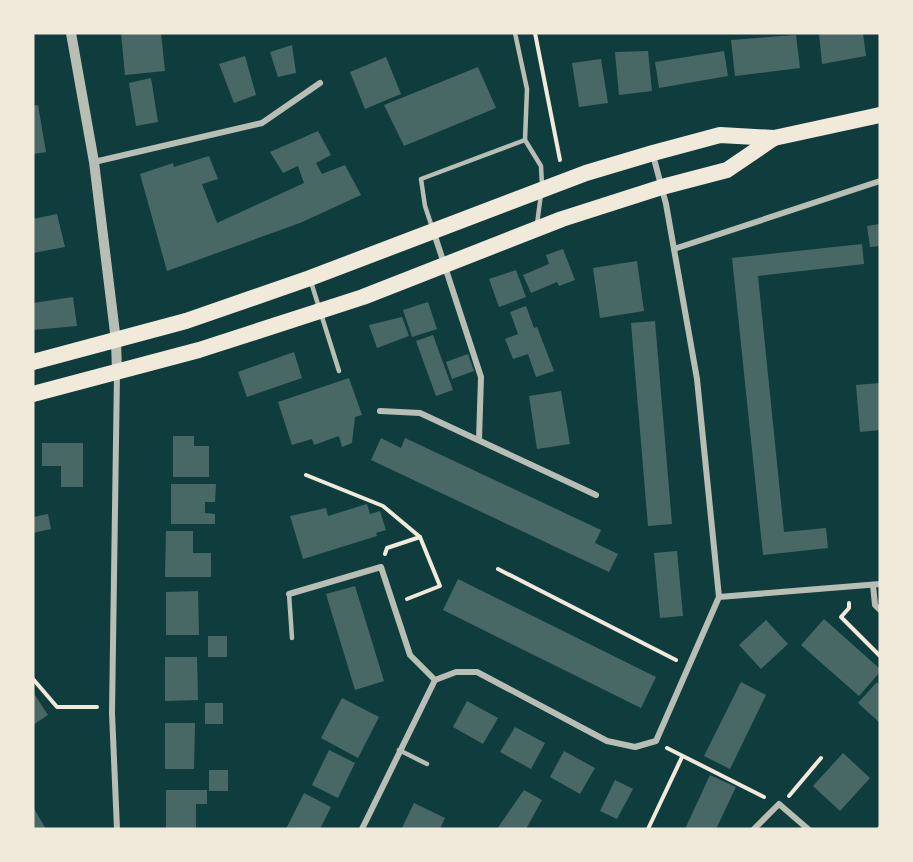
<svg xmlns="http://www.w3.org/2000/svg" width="913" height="862" viewBox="0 0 913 862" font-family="Lato,sans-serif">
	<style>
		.building { fill: #486865 }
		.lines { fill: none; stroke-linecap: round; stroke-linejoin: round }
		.path { stroke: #f1e9da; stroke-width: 4 }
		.service { stroke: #b8beb3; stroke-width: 4.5 }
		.minor { stroke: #b8beb3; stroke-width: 6 }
		.tertiary { stroke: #b8beb3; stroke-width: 10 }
		.trunk { stroke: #f1e9da; stroke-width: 16 }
	</style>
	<rect width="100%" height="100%" fill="#0f3d3e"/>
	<g class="building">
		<path d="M121,33H161L165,71L125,75Z"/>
		<path d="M819,33H863L866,56L822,64Z"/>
		<path d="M796,35L800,68L735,76L731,40Z"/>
		<path d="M292,45L296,73L278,77L270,52Z"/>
		<path d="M648,51L652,91L619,95L615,52Z"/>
		<path d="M724,51L728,76L659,88L655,62Z"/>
		<path d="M245,56L256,95L234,103L219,64Z"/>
		<path d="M386,57L401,94L365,109L350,72Z"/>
		<path d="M601,59L608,103L579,107L572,63Z"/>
		<path d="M478,67L496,108L404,146L384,105Z"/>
		<path d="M151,78L158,122L136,126L129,83Z"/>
		<path d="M38,105L46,152L33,154V106Z"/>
		<path d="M318,131L331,155L316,163L322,174L345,165L361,195L300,223L167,271L140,174L173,163L174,167L209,156L218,179L202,184L217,223L304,183L298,166L283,173L270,152Z"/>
		<path d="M57,214L65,247L33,253V219Z"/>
		<path d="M880,224V246L870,247L867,226Z"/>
		<path d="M862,244L864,264L758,276L784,532L826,528L828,548L763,555L732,258Z"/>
		<path d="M563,249L575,280L559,286L557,282L531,293L523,275L549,264L546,255Z"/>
		<path d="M637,261L644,311L600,318L593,268Z"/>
		<path d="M516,270L526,297L499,307L489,279Z"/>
		<path d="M73,297L77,326L33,330V303Z"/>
		<path d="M428,302L437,329L412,337L403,310Z"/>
		<path d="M526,306L534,328L537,327L554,371L536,377L528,354L513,359L505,339L518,334L510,312Z"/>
		<path d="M402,317L409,336L377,348L369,325Z"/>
		<path d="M655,321L672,524L648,526L631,323Z"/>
		<path d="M433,335L453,390L436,396L416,341Z"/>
		<path d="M294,352L302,378L247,397L238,372Z"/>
		<path d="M468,354L474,371L452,379L446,362Z"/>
		<path d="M349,378L362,415L355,417L352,443L342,447L339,436L314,445L312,439L292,445L278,402Z"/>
		<path d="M880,383V430L860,432L856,385Z"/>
		<path d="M561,391L570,444L537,449L529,396Z"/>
		<path d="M173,436H194V446H209V477H173Z"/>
		<path d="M381,438L401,448L405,438L601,530L595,543L618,554L609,572L371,460Z"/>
		<path d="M42,443H83V487H61V466H42Z"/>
		<path d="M171,484H216L215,502H205V513L215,514V524H171Z"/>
		<path d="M367,504L370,514L380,511L386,530L376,533L377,536L303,559L290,516L326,508L328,516Z"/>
		<path d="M48,514L51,529L33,533V517Z"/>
		<path d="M166,531H193V553H211V577H165Z"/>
		<path d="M677,551L683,616L660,618L654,553Z"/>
		<path d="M458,579L656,677L641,708L443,610Z"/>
		<path d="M355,586L384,681L355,690L326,594Z"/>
		<path d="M198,591L199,635H166V592Z"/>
		<path d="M824,619L880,669V672L859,696L801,645Z"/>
		<path d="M766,620L788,644L761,669L739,645Z"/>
		<rect x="208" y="636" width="19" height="21"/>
		<path d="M165,657H197L198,700L165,701Z"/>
		<path d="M741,682L766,695L730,769L704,756Z"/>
		<path d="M877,682L880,686V723L858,703Z"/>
		<path d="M33,692L48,715L33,725Z"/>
		<path d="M342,698L379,717L358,758L321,738Z"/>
		<path d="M467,701L498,718L483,744L453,727Z"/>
		<rect x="205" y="703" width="18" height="21"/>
		<path d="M165,723H195L194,769H165Z"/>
		<path d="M515,727L545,743L531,769L500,752Z"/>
		<path d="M329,750L355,763L338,798L312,785Z"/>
		<path d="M564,751L595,768L580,794L550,777Z"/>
		<path d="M843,753L870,778L840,811L813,786Z"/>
		<rect x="209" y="770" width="19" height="21"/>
		<path d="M710,775L736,787L716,829H685Z"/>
		<path d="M615,780L633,789L617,819L600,811Z"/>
		<path d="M166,790H207V804H196V829H166Z"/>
		<path d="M524,790L542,800L526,829H497Z"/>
		<path d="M304,793L331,807L320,829H286Z"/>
		<path d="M414,803L445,818L440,829L402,828Z"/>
		<path d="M33,807L46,829H33Z"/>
	</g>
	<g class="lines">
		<g class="path">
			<path d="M535,33L560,160"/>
			<path d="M306,475L383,506L420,537L387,548L385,554"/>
			<path d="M498,569L676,660"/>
			<path d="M407,599L440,586L420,537"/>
			<path d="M849,603V608L841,617L880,656"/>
			<path d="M33,679L57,707H97"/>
			<path d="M667,748L764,797"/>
			<path d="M789,796L821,758"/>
			<path d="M648,829L682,757"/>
			<path d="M879,829L880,828"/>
		</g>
		<g class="service">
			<path d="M515,33L527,89L525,140"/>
			<path d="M537,224L541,194"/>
			<path d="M432,227L425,206L421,179L525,140L541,166L542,185"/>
			<path d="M311,282L339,371"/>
			<path d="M289,594L292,638"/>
			<path d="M399,750L427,764"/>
		</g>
		<g class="minor">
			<path d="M94,162L262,123L320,83"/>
			<path d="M434,233L481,377L479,440"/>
			<path d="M674,249L880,181"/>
			<path d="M117,373L112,713L117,829"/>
			<path d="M380,411L420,413L596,495"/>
			<path d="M873,585L875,605L880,610"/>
			<path d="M289,594L381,567L410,655L435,680L456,672H477L607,741L635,747L656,741L719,597L697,379L666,204L653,155"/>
			<path d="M719,597L880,584"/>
			<path d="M362,829L435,680"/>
			<path d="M754,829L779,804L808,829"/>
		</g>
		<path class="tertiary" d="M71,33L94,162L116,341L117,372"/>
		<g class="trunk">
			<path d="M33,362L186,321L310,278L586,173L653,153L720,135L774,138L880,115"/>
			<path d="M33,394L199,350L363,297L562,219L662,187L727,170L774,138"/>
		</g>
	</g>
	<rect width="913" height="862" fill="none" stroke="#f1e9da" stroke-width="69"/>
</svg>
